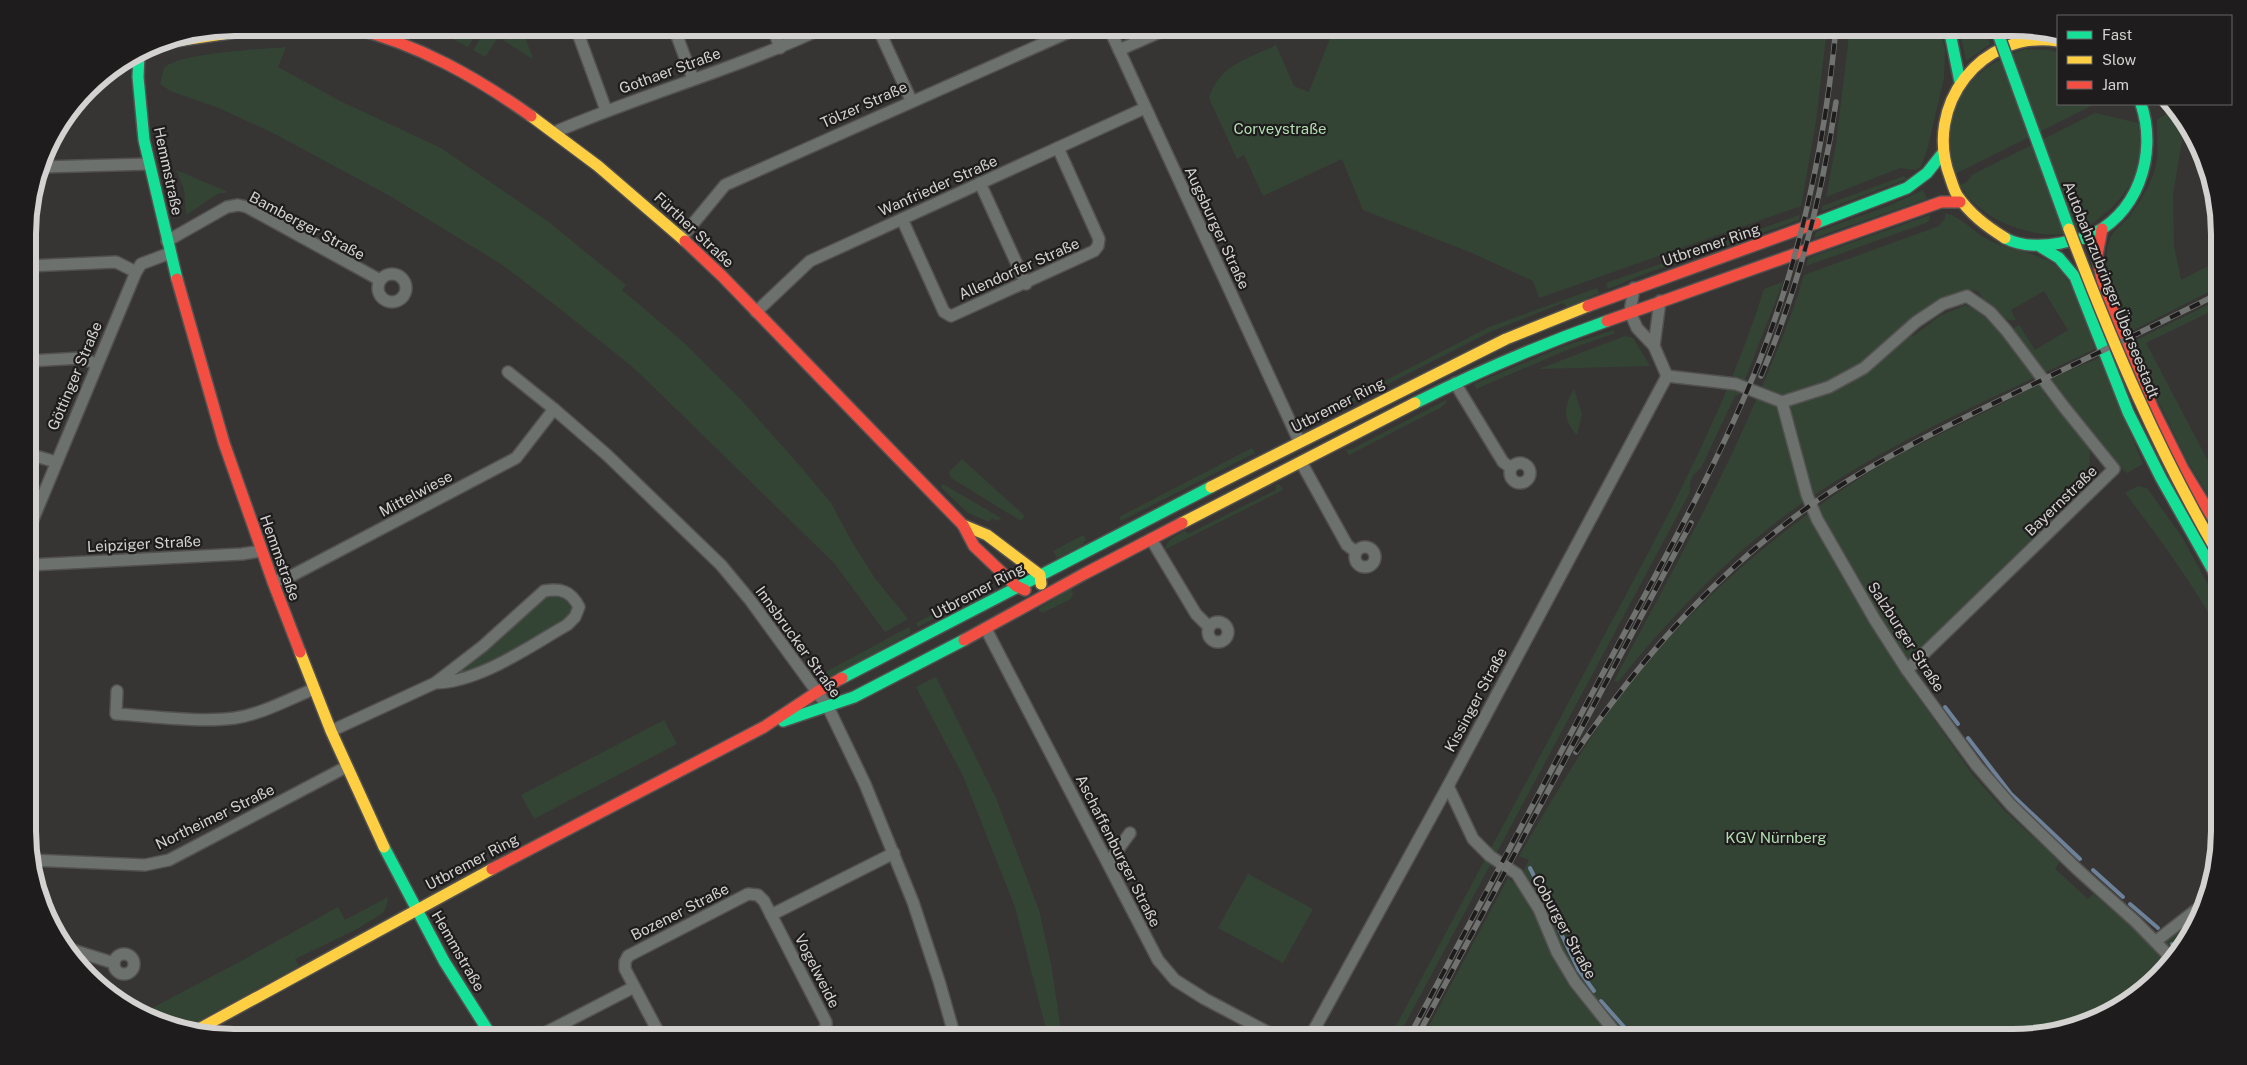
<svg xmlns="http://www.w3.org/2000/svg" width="2247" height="1065" viewBox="0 0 2247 1065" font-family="'Public Sans',sans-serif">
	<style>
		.green { fill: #344434; fill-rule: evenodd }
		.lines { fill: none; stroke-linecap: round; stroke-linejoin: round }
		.stream { stroke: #6d8199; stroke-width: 4 }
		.street-casing { stroke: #525150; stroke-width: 14 }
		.fast-casing { stroke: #525150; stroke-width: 14 }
		.slow-casing { stroke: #525150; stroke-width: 14 }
		.jam-casing { stroke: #525150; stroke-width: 14 }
		.street { stroke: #6d716e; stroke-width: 11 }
		.fast { stroke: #16e098; stroke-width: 11 }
		.slow { stroke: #ffcf43; stroke-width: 11 }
		.jam { stroke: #f24e42; stroke-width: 11 }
		.rail-casing { stroke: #717370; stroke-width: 5.5 }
		.rail { stroke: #1e1c1c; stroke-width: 4; stroke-dasharray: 11; stroke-linecap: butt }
		.fast-bridge-casing { stroke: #525150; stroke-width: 14; stroke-linecap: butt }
		.slow-bridge-casing { stroke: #525150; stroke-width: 14; stroke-linecap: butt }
		.fast-bridge { stroke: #16e098; stroke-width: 11 }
		.slow-bridge { stroke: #ffcf43; stroke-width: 11 }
		.labels { text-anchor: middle; stroke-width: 4.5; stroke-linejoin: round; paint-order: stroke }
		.street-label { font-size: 15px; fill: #d4d2d1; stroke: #1e1c1c }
		.park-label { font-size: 15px; fill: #b3dfb2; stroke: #1e1c1c }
		.rim { fill: none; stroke: #d4d2d1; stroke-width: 6 }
	</style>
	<rect width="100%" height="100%" fill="#363534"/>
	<g class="green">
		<path d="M431,28H480L468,47Z"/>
		<path d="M506,28H522L533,59L504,41L508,35L503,31Z"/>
		<path d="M1334,28H1827L1816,121L1801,206L1539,298L1533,281L1472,253L1363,210L1342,159L1263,196L1244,155L1237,159L1209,98C1219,65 1247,59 1276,45L1294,86L1309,92Z"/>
		<path d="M1850,28H1939L1945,49L1944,78L1928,146L1921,167L1916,170L1900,168L1826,197L1836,144Z"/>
		<path d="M1959,28H1985L1990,44L1966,61Z"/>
		<path d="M486,30L498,38L485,57L473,50Z"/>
		<path d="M286,47L278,67L340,101L441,148L550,223L626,285L622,290L682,341L744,403L801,467L831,503L852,542L874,577L908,619L885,632L834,563L635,369L559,308L501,264L390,196L273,133L219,108L170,91L160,84L164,68C178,53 263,49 286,47Z"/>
		<path d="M2025,49L2049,50L2058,53V104H2095L1955,174C1939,111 1965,69 2025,49Z"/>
		<path d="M2173,109L2178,111L2185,123L2173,194L2174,246L2181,280L2218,261V287L2130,332C2120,307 2097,263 2111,237C2115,229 2124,223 2129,217C2139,203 2148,189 2154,173C2160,156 2156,138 2157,120Z"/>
		<path d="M2095,113L2138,123C2140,140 2141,156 2136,173C2131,187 2120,199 2109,210C2102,216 2093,224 2085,228C2051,244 2000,228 1974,203C1968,198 1964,191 1960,185L1967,182L1972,175Z"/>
		<path d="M176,170L226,191V193H219L186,215L184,189Z"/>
		<path d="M1904,176L1907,179L1822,211V206Z"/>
		<path d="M1923,190L1927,199L1814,238L1816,232L1891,205Z"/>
		<path d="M1945,213C1962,217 1972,231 1987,239C2007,250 2030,251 2049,261C2074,275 2086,323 2095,349C1978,405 1854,456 1754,540C1703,583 1659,631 1618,682L1614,681C1664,587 1716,494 1758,396C1775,356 1792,317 1804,275L1939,226L1945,218ZM1972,290L1978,291C1987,305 1998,322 2016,320L2011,310L2044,291L2068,330L2035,350L2019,325L2014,328L2026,362C2008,342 1990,316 1966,305L1941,315L1912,337L1911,321Z"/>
		<path d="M1800,215L1799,220L1639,276L1608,289L1606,283Z"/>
		<path d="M1930,215L1929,221L1926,223L1806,266L1808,258Z"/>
		<path d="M1783,282L1739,395L1735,396L1701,468C1692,475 1689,480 1690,492L1398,1037H1390C1460,907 1529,777 1598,647C1660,531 1725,414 1764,289Z"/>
		<path d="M1597,288L1599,293L1567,307L1563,303L1490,332L1343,407L1338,413L1317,421L1315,417L1489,327Z"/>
		<path d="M2218,300V308L2146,343L2219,482V513L2188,462L2130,343Z"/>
		<path d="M1614,330L1615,333L1567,350L1476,389L1474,384L1564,346Z"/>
		<path d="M1625,336L1633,338L1650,366L1539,369Z"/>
		<path d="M2099,358L2143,464L2127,473L2113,463L2055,387L2044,393L2090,447L2089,483L1899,670L1973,775L2005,811L2060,862L2055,869L2088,899L2093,894L2155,946L2204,910L2168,967L2128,1002L2079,1026L2026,1037H1423L1508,878L1517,885L1529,860L1519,856C1549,805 1578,754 1613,706C1680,615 1768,537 1863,476C1897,454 1935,437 1971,419C2006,402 2041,382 2077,367C2084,363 2092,362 2099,358Z"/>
		<path d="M1574,389L1582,414L1577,435C1563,421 1563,406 1574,389Z"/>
		<path d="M1446,400L1447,402L1440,408L1349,455L1346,450L1352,449Z"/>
		<path d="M1252,448L1255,453L1121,521L1119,517Z"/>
		<path d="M962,459L1025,516L1021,521L951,478L949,472Z"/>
		<path d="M943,484L1001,518L998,521L992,518L989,522L968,513L941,487Z"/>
		<path d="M1279,484L1283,490L1166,549C1166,539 1178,535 1185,531L1188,534L1276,490V485Z"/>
		<path d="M2138,486L2147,488L2182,537L2219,605V630C2191,582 2159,537 2125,493Z"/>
		<path d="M1083,535L1086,540L1081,546L1057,558L1053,551Z"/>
		<path d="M988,585L991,587L984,596L971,604L966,602L918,627L916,623Z"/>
		<path d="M1071,589L1073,592L1071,599L1042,613L1038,609Z"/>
		<path d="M548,593H559L574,605V612C553,634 478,672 448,679Z"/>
		<path d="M909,627L911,632L904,637L832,677L820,675Z"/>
		<path d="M936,677L996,798L1039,910L1051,964L1062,1037H1048L1015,907L963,776L916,687Z"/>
		<path d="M664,720L677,744L534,819L521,795Z"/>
		<path d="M1248,874L1313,909L1283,963L1218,928Z"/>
		<path d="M388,897L386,907L383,913L355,930L295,959L299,966L185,1028L155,1022L141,1014L241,961L338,907L345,920Z"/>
	</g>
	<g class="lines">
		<g class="stream">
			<path d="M1945,707L1958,724"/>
			<path d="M1968,738L2011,794L2080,859"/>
			<path d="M1530,868L1534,876"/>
			<path d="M2093,870L2123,897"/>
			<path d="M1539,887L1578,969L1594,991"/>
			<path d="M2130,904L2158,928"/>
			<path d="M2172,944L2178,951"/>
			<path d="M1601,1001L1633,1037"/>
		</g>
		<defs>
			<g id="street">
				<path d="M576,28L606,110"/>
				<path d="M674,28L693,79"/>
				<path d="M773,28L780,48"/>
				<path d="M878,28L911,100"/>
				<path d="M1109,28L1299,441"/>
				<path d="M1119,50L1169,28"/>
				<path d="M555,132C643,94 736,69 823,28"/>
				<path d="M42,167L149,164"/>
				<path d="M980,183L1026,284"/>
				<path d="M902,219L944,312L951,316L1094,251L1098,246L1099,239L1058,148"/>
				<path d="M682,237L725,185L1078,28"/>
				<path d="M167,241L227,207L238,205L247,207L380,280"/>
				<path d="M28,266L116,262L136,272"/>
				<circle cx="392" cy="288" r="14"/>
				<path d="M1634,288L1630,312L1637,328L1654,346L1667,376"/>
				<path d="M756,312L810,261L1145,108"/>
				<path d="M1654,346L1660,301"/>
				<path d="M28,361L82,358L96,364"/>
				<path d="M508,372L554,409L607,455L721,565L750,600L828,707L865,784L913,902L939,981L955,1037"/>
				<path d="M1667,376L1736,384L1782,402"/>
				<path d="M1455,383L1503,462L1511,468"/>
				<path d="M1782,402L1829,387L1864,368L1916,322L1943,304L1967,296L1990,312L2006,330L2064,407L2114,469L1907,670"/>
				<path d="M1782,402L1807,495L1817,519L1875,620L1907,670L1977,766L2011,805L2078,870L2136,922L2173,960"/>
				<path d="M28,457H39L56,462"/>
				<path d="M1301,462L1347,545L1356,552"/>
				<circle cx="1520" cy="473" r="10"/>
				<path d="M29,529L136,272L141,264L170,253"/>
				<path d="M1151,539L1196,614L1209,627"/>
				<circle cx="1365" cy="557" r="10"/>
				<path d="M29,565L242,554L261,551"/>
				<path d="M273,582L293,575L516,458L554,409"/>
				<circle cx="1218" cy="632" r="10"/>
				<path d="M986,629L1158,960L1175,980L1205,999L1277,1037"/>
				<path d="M117,691L116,714C151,716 201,723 235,718C262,714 289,699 314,689"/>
				<path d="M331,731L435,683L483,646L544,591C561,588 571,591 579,607L575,617L567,625C528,647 480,682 435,683"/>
				<path d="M1448,786L1473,839L1490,856L1517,874L1539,909L1557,952L1575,982L1619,1037"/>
				<path d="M30,860L145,865L169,860L346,767"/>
				<path d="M1108,863L1130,833"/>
				<path d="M771,915L894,853"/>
				<path d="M2156,941L2205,903"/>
				<path d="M66,948L114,963"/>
				<circle cx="124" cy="964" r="10"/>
				<path d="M477,1037L488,1032"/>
				<path d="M537,1037L634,987"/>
				<path d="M661,1037L625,969V962L628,956L748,894L758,895L764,901L826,1022V1028L814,1037"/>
				<path d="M1310,1037L1448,786L1667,376"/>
			</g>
			<g id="fast">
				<path d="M1949,28L1960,82"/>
				<path d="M2037,32L2047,39"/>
				<path d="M139,54L138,77L144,140L177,279"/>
				<path d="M1816,223L1907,188L1927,173L1942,154"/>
				<path d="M2005,238C2021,247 2044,246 2061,243C2069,241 2077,240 2084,238C2138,218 2158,154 2141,104"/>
				<path d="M2041,247L2059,258L2075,277L2128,412L2161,478L2219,581"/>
				<path d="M1415,403C1477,372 1542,344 1607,321"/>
				<path d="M842,678L1211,487"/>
				<path d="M783,721L854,697L964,640"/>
				<path d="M384,847L444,961L492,1037"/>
			</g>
			<g id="slow">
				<path d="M155,44L264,28"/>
				<path d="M531,116L598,166L685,241"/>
				<path d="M2005,238C1986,226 1970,214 1957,195C1954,190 1952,183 1950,177C1923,106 1981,29 2058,41"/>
				<path d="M1211,487L1506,339L1588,306"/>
				<path d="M1182,523L1415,403"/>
				<path d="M963,525L987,535L1040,575L1041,584"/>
				<path d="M300,652L331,731L384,847"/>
				<path d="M197,1030L492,869"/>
			</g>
			<g id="jam">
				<path d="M352,28C418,44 476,77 531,116"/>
				<path d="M2102,229L2097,255L2104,290L2153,409L2183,469L2219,528"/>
				<path d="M685,241L722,276L963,525L974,546L1016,586L1025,590"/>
				<path d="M177,279L224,443L273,582L300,652"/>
				<path d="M1588,306L1816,223"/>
				<path d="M1607,321L1941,202H1960"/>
				<path d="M964,640L1084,574L1182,523"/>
				<path d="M492,869L764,727L817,692L842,678"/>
			</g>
		</defs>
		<use href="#street" class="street-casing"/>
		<use href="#fast" class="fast-casing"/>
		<use href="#slow" class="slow-casing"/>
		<use href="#jam" class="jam-casing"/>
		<use href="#street" class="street"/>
		<use href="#fast" class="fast"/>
		<use href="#slow" class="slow"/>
		<use href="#jam" class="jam"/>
		<defs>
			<g id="rail">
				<path d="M1761,376C1798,289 1822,196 1836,102"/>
				<path d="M1576,752C1646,652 1725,562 1827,494C1888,454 1953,423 2019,391C2085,359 2152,327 2218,294"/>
				<path d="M1409,1037C1476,911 1543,785 1610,660C1662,562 1718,465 1759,362C1802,254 1825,142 1836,28"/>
				<path d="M1417,1037L1691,523"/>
			</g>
		</defs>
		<use href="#rail" class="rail-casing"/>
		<use href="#rail" class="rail"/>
		<defs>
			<path id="fast-bridge" d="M1996,28L2069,229"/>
			<path id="slow-bridge" d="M2069,229C2112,342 2158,451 2219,555"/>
		</defs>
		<use href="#fast-bridge" class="fast-bridge-casing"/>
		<use href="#slow-bridge" class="slow-bridge-casing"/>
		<use href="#fast-bridge" class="fast-bridge"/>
		<use href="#slow-bridge" class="slow-bridge"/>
	</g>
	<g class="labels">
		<g class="street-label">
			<text transform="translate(670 71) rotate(-20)" y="5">Gothaer Straße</text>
			<text transform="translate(864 105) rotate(-24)" y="5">Tölzer Straße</text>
			<text transform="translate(168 171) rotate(78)" y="5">Hemmstraße</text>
			<text transform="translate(938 186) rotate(-24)" y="5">Wanfrieder Straße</text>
			<text transform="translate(307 226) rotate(28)" y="5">Bamberger Straße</text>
			<text transform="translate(1217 228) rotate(65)" y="5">Augsburger Straße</text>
			<text transform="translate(694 230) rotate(43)" y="5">Fürther Straße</text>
			<text transform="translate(1711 245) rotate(-19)" y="5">Utbremer Ring</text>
			<text transform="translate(1019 269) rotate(-24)" y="5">Allendorfer Straße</text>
			<text transform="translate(2111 290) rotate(68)" y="5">Autobahnzubringer Überseestadt</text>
			<text transform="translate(75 376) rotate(-67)" y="5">Göttinger Straße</text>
			<text transform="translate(1338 405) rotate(-27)" y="5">Utbremer Ring</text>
			<text transform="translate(416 494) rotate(-28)" y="5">Mittelwiese</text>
			<text transform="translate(2061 501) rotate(-44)" y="5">Bayernstraße</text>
			<text transform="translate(144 544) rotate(-3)" y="5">Leipziger Straße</text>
			<text transform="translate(280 558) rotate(70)" y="5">Hemmstraße</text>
			<text transform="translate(978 591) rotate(-28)" y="5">Utbremer Ring</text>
			<text transform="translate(1906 637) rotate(57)" y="5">Salzburger Straße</text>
			<text transform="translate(798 642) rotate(54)" y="5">Innsbrucker Straße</text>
			<text transform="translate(1476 700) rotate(-62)" y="5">Kissinger Straße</text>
			<text transform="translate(215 817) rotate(-26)" y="5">Northeimer Straße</text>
			<text transform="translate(1118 851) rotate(63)" y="5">Aschaffenburger Straße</text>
			<text transform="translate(472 862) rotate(-28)" y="5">Utbremer Ring</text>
			<text transform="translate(680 912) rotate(-27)" y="5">Bozener Straße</text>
			<text transform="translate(1564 927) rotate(61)" y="5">Coburger Straße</text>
			<text transform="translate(458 951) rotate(60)" y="5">Hemmstraße</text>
			<text transform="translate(817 971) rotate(63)" y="5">Vogelweide</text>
		</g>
		<g class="park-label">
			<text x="1280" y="134">Corveystraße</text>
			<text x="1776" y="843">KGV Nürnberg</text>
		</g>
	</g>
	<path d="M0 0H2247V1065H0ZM234 36H2013A198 198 0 0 1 2211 234V831A198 198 0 0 1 2013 1029H234A198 198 0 0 1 36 831V234A198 198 0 0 1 234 36Z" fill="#1e1c1c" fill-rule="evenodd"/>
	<path class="rim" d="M234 36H2013A198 198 0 0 1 2211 234V831A198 198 0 0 1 2013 1029H234A198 198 0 0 1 36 831V234A198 198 0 0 1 234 36Z"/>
	<rect x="2057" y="15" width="175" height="90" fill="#1e1c1c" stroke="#676564"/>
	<rect x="2067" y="31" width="25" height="8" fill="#16e098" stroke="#676564"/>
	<text x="2102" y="40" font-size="15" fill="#d4d2d1">Fast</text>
	<rect x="2067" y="56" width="25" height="8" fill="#ffcf43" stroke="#676564"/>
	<text x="2102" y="65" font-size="15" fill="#d4d2d1">Slow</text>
	<rect x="2067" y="81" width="25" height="8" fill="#f24e42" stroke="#676564"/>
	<text x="2102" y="90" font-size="15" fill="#d4d2d1">Jam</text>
</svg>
